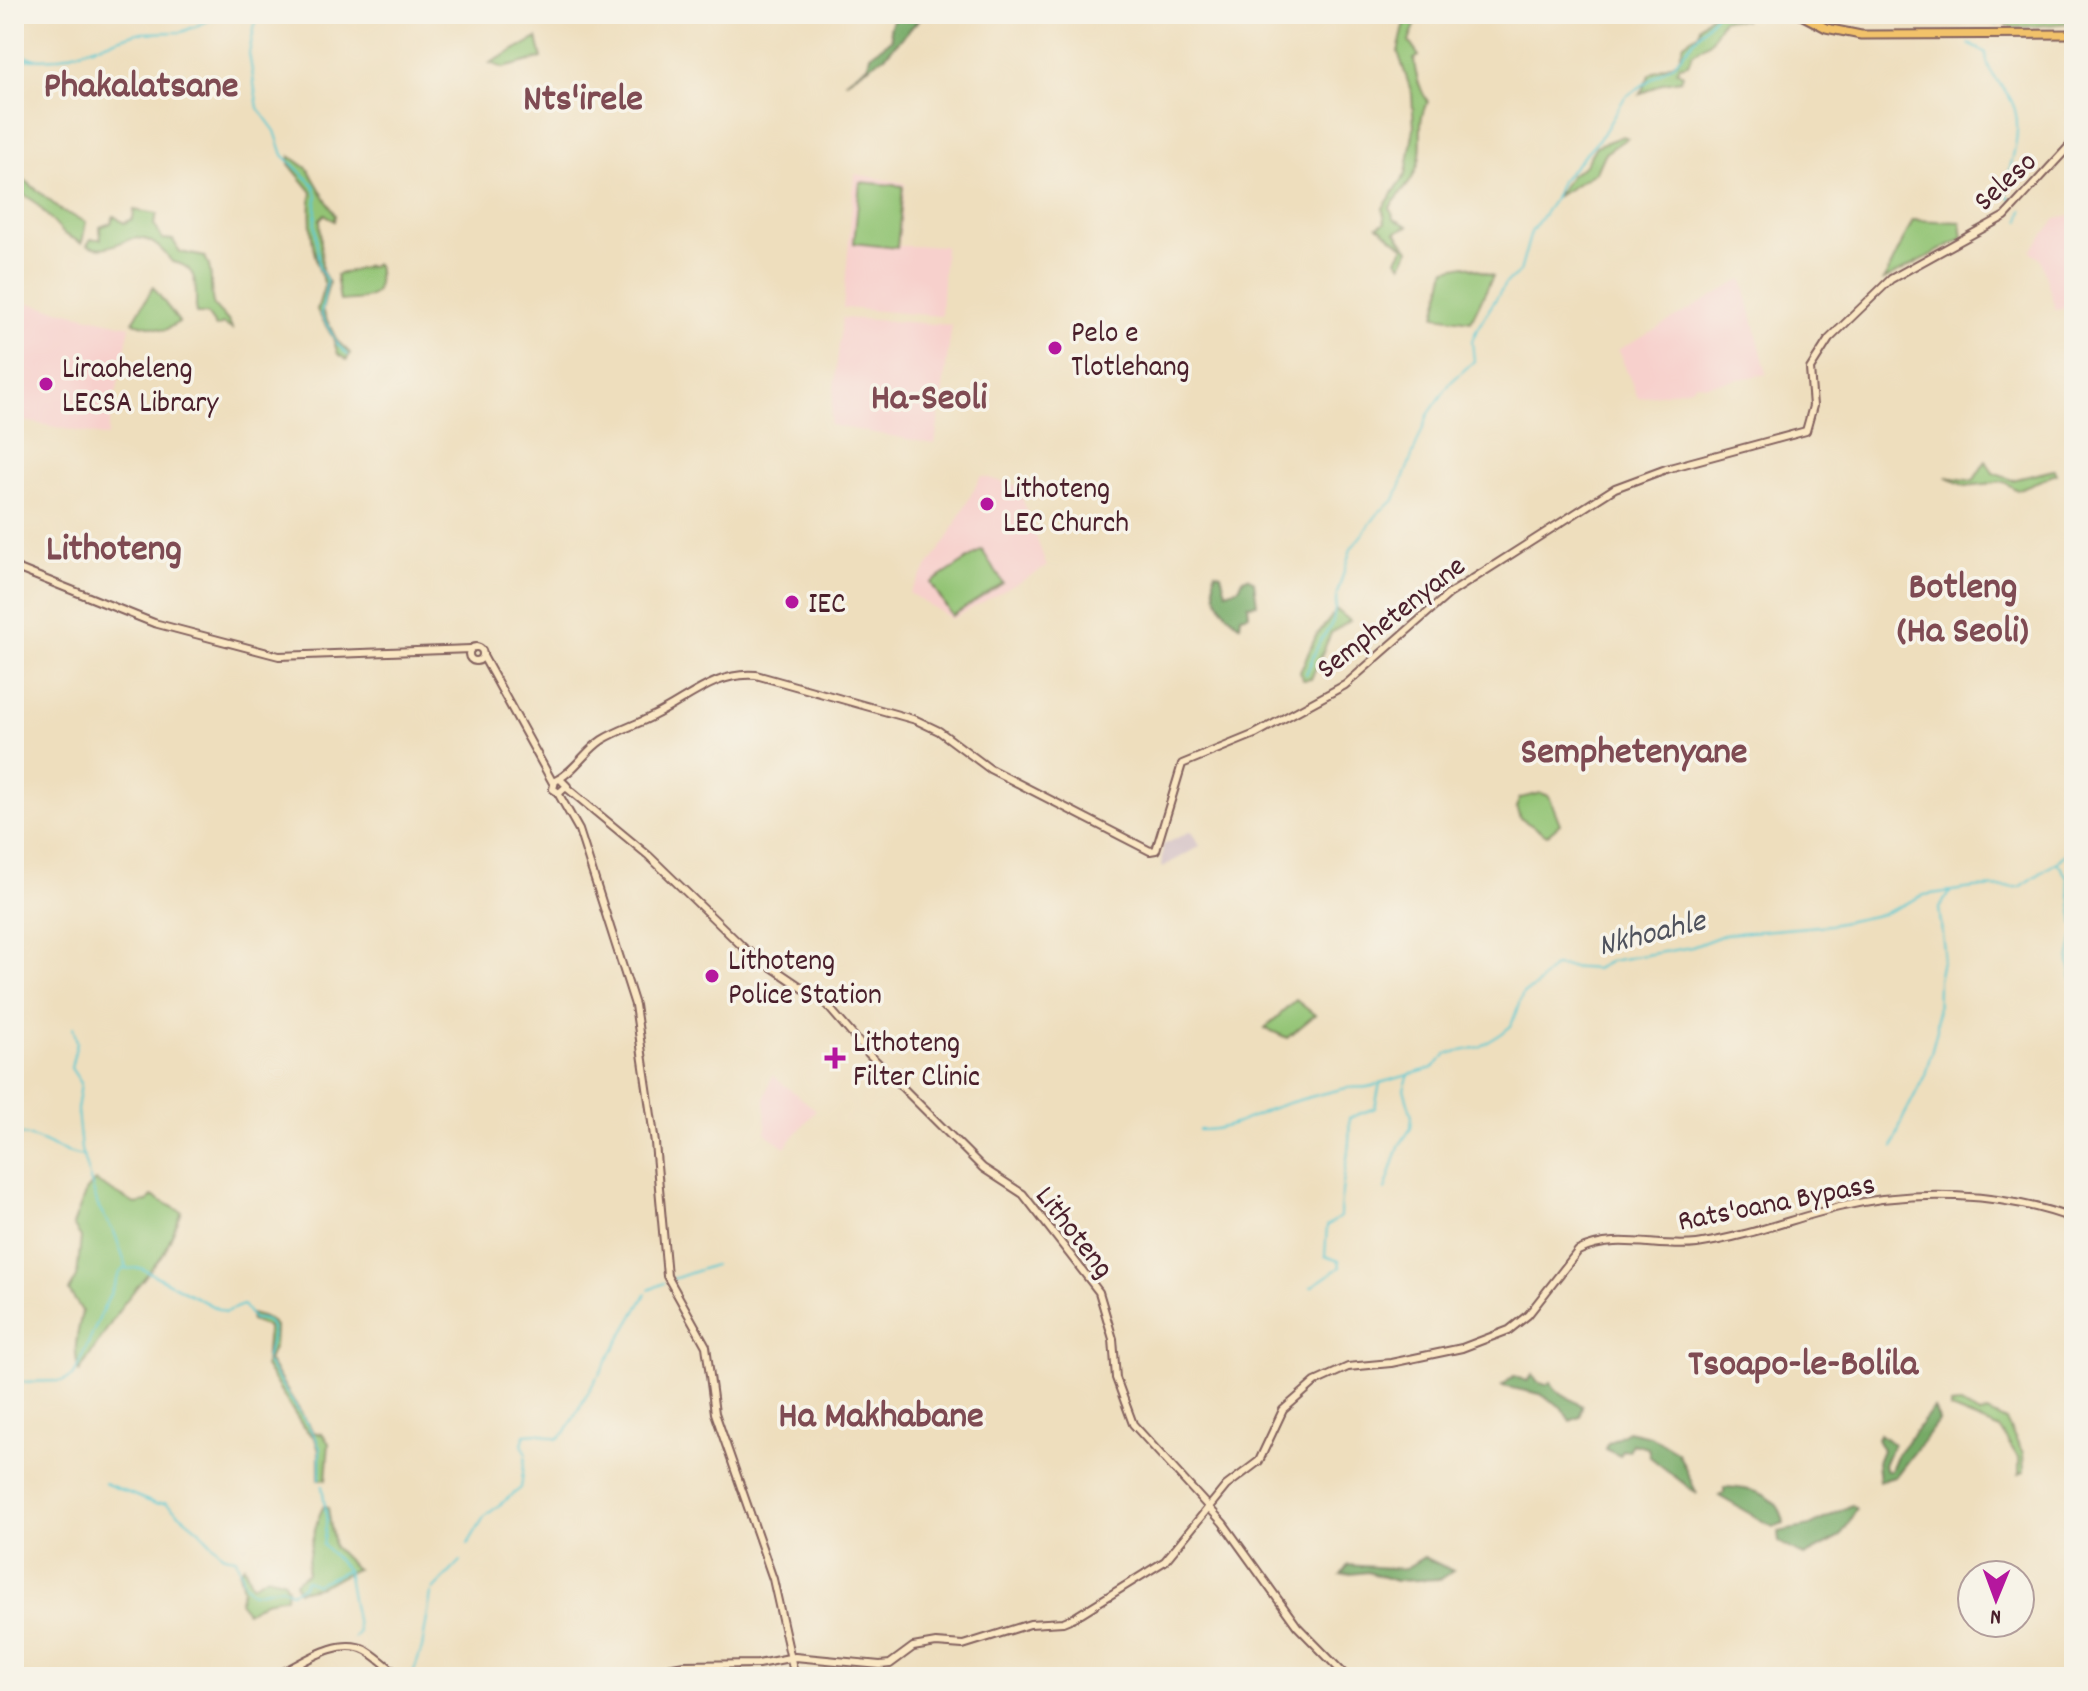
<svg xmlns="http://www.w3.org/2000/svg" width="2088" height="1691" viewBox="0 0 2088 1691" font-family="Dekko,sans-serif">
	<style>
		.built { fill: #f7d0cc }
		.industrial { fill: #d2bec3 }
		.green { fill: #93c474; stroke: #6e7250; stroke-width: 2 }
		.forest { fill: #76aa66; stroke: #606448; stroke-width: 2 }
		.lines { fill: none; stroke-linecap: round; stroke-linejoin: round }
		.stream { stroke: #5bc8d1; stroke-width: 2 }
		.secondary-casing { stroke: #83625e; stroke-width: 10 }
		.primary-casing { stroke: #83625e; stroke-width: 11 }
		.secondary { stroke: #fae7c3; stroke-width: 6 }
		.primary { stroke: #f2c26a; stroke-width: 7 }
		.poi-dot { fill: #b5179e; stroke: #f7f3e8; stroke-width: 3 }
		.labels { text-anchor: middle; stroke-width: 7; stroke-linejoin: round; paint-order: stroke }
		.street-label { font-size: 30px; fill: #4a1f2b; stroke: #f7f3e8 }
		.poi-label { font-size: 30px; fill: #4a1f2b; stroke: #f7f3e8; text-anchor: start }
		.water-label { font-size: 32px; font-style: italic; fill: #4f525d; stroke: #f7f3e8 }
		.district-label { font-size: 38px; font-weight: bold; fill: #7f4b53; stroke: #f7f3e8 }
	</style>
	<rect width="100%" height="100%" fill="#f7f3e8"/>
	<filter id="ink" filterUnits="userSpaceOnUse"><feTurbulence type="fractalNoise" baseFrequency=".0125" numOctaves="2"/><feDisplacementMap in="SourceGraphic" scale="16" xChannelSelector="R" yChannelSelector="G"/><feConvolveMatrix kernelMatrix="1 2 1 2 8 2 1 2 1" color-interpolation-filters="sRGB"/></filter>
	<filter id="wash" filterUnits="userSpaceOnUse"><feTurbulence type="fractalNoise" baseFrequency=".006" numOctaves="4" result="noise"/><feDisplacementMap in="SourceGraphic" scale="32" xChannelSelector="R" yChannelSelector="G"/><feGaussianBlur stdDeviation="1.8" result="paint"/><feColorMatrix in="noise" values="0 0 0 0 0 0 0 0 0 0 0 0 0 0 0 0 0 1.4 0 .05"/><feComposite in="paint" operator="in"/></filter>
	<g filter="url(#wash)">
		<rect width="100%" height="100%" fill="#eedebd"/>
		<g class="built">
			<path d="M855,174L905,183L899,246H945L941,316L843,308Z"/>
			<path d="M2074,215V307L2055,309L2041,260L2031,251L2056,219Z"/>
			<path d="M1743,279L1767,374L1706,385L1696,383L1691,388L1638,398L1618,350Z"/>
			<path d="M14,300L130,326L107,437L14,419Z"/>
			<path d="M842,318L952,325L935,444L830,425Z"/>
			<path d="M981,476L1018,486L1047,567L952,619L909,593L948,538Z"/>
			<path d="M772,1075L816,1110L785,1147L766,1134L765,1097Z"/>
		</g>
		<path class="industrial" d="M1191,831L1200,846L1161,868L1163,845Z"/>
		<g class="green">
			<path d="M1407,14H1419L1409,42L1419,56L1414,59C1415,76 1419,88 1428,102C1415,120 1425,145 1418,165C1413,182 1400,193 1390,207L1394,219L1408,226L1396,232L1409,250L1402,265L1397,259L1404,247L1378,226L1385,223L1383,208L1406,174L1414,128L1412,94L1398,52Z"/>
			<path d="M1712,14H1745L1744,20L1723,19L1710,42L1692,54L1688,64L1679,66L1677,71L1683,75L1681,80L1663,83L1640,94L1650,74L1678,61L1684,43L1699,33L1700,26Z"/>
			<path d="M2004,14H2074V17L2068,23L2014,28L2006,25Z"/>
			<path d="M537,38L542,58L503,68L490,63Z"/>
			<path d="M1623,136L1627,138L1604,154L1596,172L1556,197L1571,175L1585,165L1596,146Z"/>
			<path d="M290,156L308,169L335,215L334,221L325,214L320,219L322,271L329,283L322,310L337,341L350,353L347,360L338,354L333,338L317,310L325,284C312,260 308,218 312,192L289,164Z"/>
			<path d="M14,171L62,211L86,222L82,243L64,234L34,201L14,189Z"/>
			<path d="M860,182L903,186L897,248L854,243Z"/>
			<path d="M134,210L157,214L154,224L162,239L173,240L180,252L205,257C214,271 209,287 213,303C217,315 230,317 232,329L223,324L216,327L207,314H196C195,293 202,266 172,262C135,212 120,259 87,245L91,239H101L100,227L111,223L114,216L124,223L133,219Z"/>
			<path d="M1913,220L1961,222L1963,238L1884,280Z"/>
			<path d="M377,264C383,299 371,299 340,301L336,275Z"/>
			<path d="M1465,265L1493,276L1471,321L1435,316L1446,269Z"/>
			<path d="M153,287L179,322L165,330L133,322Z"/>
			<path d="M1986,461L1993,473L2012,480L2054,470L2056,474L2017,490L2004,482L1965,486L1946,477L1973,481Z"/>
			<path d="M982,550L1003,583L952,616L931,583Z"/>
			<path d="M1337,610L1350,621L1331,633L1311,679L1303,680L1300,672L1316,636Z"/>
			<path d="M1541,793L1549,796L1560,824L1547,835L1520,818L1516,807L1520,798Z"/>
			<path d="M1296,1000L1315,1015L1287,1038L1265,1028Z"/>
			<path d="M95,1181L135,1204L147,1202L152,1196L182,1212L164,1253L124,1303L79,1372C72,1347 78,1334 82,1311L69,1291L77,1277L81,1237L73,1225L86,1191Z"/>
			<path d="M250,1314L268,1319L275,1326L274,1346L268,1360L313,1432L322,1434L329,1443L326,1480L319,1479V1451L315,1438L303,1427L265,1366L268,1327L251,1321Z"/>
			<path d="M1961,1404L1979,1415L1987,1412L2006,1421L2023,1453L2024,1472L2019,1474V1459L2000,1429L1951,1409V1405Z"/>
			<path d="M324,1506L328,1508L334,1547L356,1569L321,1586L298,1591L295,1582L307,1573C307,1559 316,1518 324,1506Z"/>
			<path d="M244,1566L252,1585L267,1576L283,1580L287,1587L286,1597L265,1601L247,1612L239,1602L243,1589L239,1572Z"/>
		</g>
		<g class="forest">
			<path d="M895,14H902L907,21L915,14H924L885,56L845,82L868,65L870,55L892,39L890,29Z"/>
			<path d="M1215,572L1221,574L1226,592L1239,588L1243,579L1248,577L1254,581L1257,604L1248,605L1249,614L1241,616L1240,625C1223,613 1210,594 1215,572Z"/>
			<path d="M1533,1375L1537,1382L1546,1385L1551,1382L1555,1389L1582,1406L1580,1417L1570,1421L1561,1407L1540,1394L1502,1386L1514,1376L1527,1381Z"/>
			<path d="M1934,1408L1939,1420L1895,1477L1879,1481L1877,1462L1882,1450L1877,1438L1880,1434L1893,1444L1884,1465L1886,1470H1891L1898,1453Z"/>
			<path d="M1628,1431L1650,1436L1678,1453L1697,1494L1650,1457L1648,1448L1632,1444L1629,1451L1623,1450L1620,1456L1605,1449L1607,1444Z"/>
			<path d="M1724,1487C1751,1488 1780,1494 1784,1523L1773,1527L1719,1496L1724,1493Z"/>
			<path d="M1852,1505L1857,1509L1840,1537L1804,1556L1779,1542L1778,1532L1810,1526Z"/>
			<path d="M1424,1557L1453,1571L1441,1579L1396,1581L1368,1572L1341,1575L1348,1565L1404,1569Z"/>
		</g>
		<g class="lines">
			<g class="stream">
				<path d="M257,14L249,53L258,108L275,131L283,155L314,185L317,196L315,223L319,268L327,281L321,314L338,345L348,355"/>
				<path d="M1948,14L1961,24"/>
				<path d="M1985,14L1997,25"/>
				<path d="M1969,44L1986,53C1986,75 2004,84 2012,102C2025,128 2010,165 2004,191L2014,201"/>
				<path d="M14,52L35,59"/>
				<path d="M14,60L58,58L137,33L182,32L224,14"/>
				<path d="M2020,221L2023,210"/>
				<path d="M1306,674L1319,643L1333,622L1337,594L1351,549L1380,511L1395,500L1428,415L1451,382L1474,361L1472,341L1477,329L1505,284L1520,272L1531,232L1553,201L1561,181L1603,134L1625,97L1675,63L1716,14"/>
				<path d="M2057,862L2068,878L2074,925"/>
				<path d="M2074,935L2069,962L2074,987"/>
				<path d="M73,1027L77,1042L71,1068L81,1083L77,1110L81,1150L98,1206L115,1234L127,1269"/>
				<path d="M1199,1130C1226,1131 1246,1119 1270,1109C1292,1101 1318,1095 1342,1089C1355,1085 1364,1091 1377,1084"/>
				<path d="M14,1134C36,1133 59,1154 84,1156"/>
				<path d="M1893,1148L1902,1120L1925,1075L1937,1030L1938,980L1944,951L1939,908L1950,892"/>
				<path d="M1385,1190L1399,1146L1411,1128L1412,1116L1404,1089L1409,1075"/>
				<path d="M673,1279L714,1265"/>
				<path d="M1311,1287L1340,1267L1339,1261L1325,1256L1327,1226L1340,1217C1340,1182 1352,1153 1349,1118L1375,1108L1380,1083L1433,1068L1447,1054L1480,1047L1501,1034L1511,1026L1523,993L1534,988L1554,966L1595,969L1610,961L1692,947L1726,934L1830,925L1883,914L1924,895L1973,888L2020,887L2057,862L2074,845"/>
				<path d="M649,1290L664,1283"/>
				<path d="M599,1375L646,1294"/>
				<path d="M14,1382L63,1381L74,1375L119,1274L123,1269L141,1268L216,1308L225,1312L243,1305L253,1319C283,1317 268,1345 266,1361L316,1438L320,1449V1479"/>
				<path d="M526,1454L522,1444L525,1434L538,1433L557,1439L565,1433L597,1377"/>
				<path d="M104,1483L156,1504L166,1503L198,1529L224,1556L236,1558L243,1581L252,1593L281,1587L291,1592L302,1587L306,1580L316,1584L347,1570"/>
				<path d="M322,1486L327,1519L323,1545L347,1570L358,1632L354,1638"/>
				<path d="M468,1544L484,1517L521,1488L525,1457"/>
				<path d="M432,1591L461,1561"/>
				<path d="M412,1677L422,1648L431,1594"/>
				<path d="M2066,1677L2063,1670L2065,1653L2074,1646"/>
			</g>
		</g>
	</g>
	<g filter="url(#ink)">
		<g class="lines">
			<defs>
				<g id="secondary">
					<path d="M14,567L154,623L279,656L471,649"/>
					<circle cx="476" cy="654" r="7"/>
					<path d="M483,656L553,783"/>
					<path d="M560,779L567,786L559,793L553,789L555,781C573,773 585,751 602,740C618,730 636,725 653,716C687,700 716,671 756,675L916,720L939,731L990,769L1150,851L1156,850L1182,764L1255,734L1345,685L1449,594L1615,488L1666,469L1806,431L1813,406L1810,369L1829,339L1891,279L2005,216L2074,141"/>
					<path d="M567,788L649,856L745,949L826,1004L869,1054L983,1168L1023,1194L1099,1292L1113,1339L1116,1378L1133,1424L1223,1523L1297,1626L1347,1677"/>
					<path d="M558,793L579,830L635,1005L655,1143L667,1276L706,1346L715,1413L773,1579L795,1677"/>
					<path d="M273,1677C299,1666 337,1635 366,1650C378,1657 389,1668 401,1677"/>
					<path d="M616,1677L684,1665L758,1664L795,1657L880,1665L890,1664L913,1647L936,1643L963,1645L1030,1624L1063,1622L1075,1617L1165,1561L1226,1486L1259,1461L1283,1410L1315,1382L1348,1367L1391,1363L1462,1348L1509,1330L1528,1315L1578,1251C1616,1232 1657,1249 1697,1244C1746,1237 1792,1219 1839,1207C1913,1189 2003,1192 2074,1219"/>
				</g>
				<path id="primary" d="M1799,14L1826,28L1861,35L2074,34"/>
			</defs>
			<use href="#secondary" class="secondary-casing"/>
			<use href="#primary" class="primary-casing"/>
			<use href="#secondary" class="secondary"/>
			<use href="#primary" class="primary"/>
		</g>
	</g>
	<g class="poi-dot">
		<circle cx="1055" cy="348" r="8"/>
		<circle cx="46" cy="384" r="8"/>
		<circle cx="987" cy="504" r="8"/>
		<circle cx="792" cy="602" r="8"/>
		<circle cx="712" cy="976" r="8"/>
		<path d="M831 1046h8v8h8v8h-8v8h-8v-8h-8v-8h8z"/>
	</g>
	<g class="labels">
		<g class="street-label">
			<text transform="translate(2004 180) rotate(-42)" y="10">Seleso</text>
			<text transform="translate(1390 616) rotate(-38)" y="10">Semphetenyane</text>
			<text transform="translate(1776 1201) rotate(-11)" y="10">Rats'oana Bypass</text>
			<text transform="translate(1076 1231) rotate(52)" y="10">Lithoteng</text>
		</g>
		<g class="poi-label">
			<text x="1071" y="341">Pelo e<tspan x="1071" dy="34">Tlotlehang</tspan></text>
			<text x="62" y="377">Liraoheleng<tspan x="62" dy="34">LECSA Library</tspan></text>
			<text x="1003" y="497">Lithoteng<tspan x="1003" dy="34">LEC Church</tspan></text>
			<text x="808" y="612">IEC</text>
			<text x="728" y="969">Lithoteng<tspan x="728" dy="34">Police Station</tspan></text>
			<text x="853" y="1051">Lithoteng<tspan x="853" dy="34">Filter Clinic</tspan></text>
		</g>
		<g class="water-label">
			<text transform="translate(1651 931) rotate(-14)" y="11">Nkhoahle</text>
		</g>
		<g class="district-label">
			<text x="141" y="96">Phakalatsane</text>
			<text x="583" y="109">Nts'irele</text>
			<text x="929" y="408">Ha-Seoli</text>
			<text x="114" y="559">Lithoteng</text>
			<text x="1963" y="597">Botleng<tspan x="1963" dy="44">(Ha Seoli)</tspan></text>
			<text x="1634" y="762">Semphetenyane</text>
			<text x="1803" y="1374">Tsoapo-le-Bolila</text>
			<text x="881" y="1426">Ha Makhabane</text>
		</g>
	</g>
	<rect width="2088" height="1691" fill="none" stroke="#f7f3e8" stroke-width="48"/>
	<g transform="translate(1996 1599) rotate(181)"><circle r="38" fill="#f7f3e8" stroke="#b29e9c" stroke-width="2"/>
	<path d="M0-6L14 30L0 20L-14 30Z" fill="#b5179e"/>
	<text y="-12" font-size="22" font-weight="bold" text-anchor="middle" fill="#4a1f2b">N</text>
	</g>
</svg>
